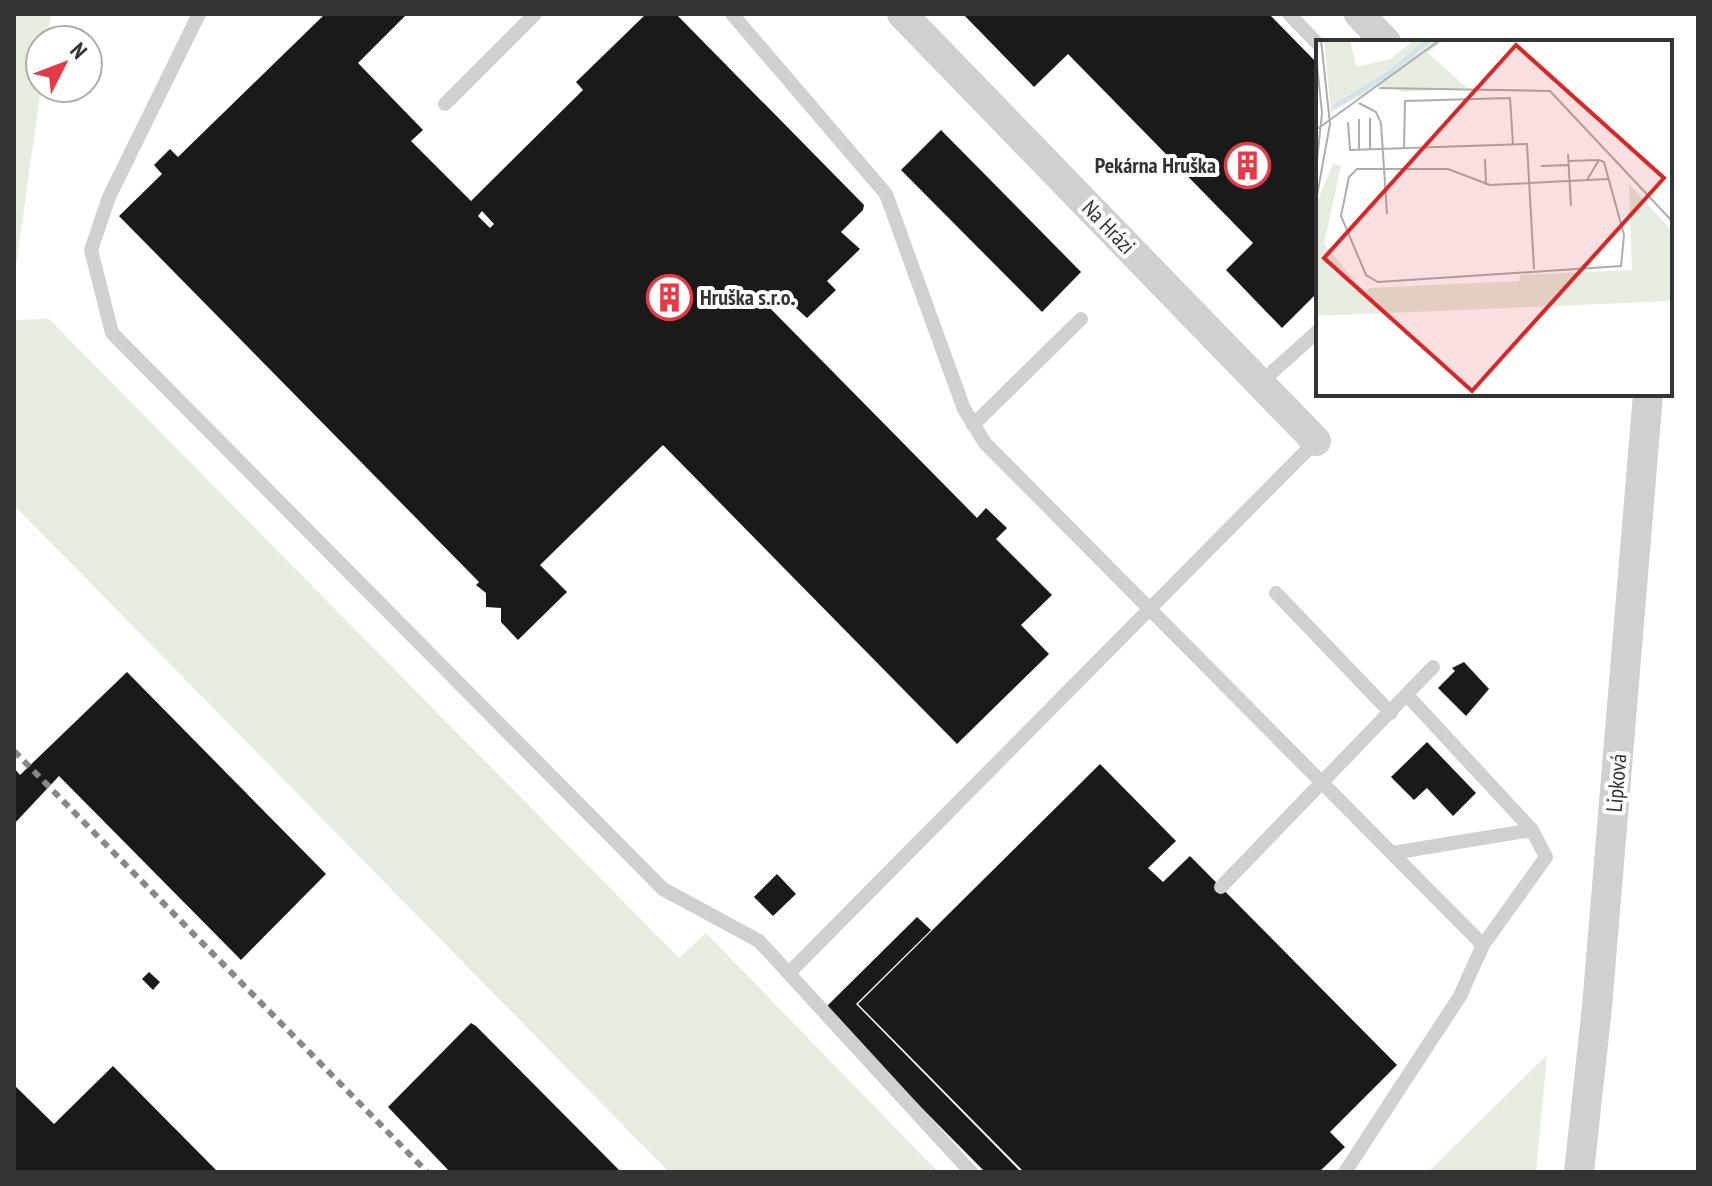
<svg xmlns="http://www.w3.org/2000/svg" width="1712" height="1186" viewBox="0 0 1712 1186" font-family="'PT Sans Narrow',sans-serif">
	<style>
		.green { fill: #e6ecdf }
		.building { fill: #1a1a1a; fill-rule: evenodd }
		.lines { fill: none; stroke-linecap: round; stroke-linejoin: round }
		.lane { stroke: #d0d0d0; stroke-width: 14 }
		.street { stroke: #d0d0d0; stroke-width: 30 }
		.rail { stroke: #888; stroke-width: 6; stroke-dasharray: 8 6; stroke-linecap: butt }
		.labels { text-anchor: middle; stroke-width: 8; stroke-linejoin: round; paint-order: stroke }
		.poi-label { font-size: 22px; font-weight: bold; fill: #333; stroke: #fff; text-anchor: end }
		.street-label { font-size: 22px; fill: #333; stroke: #fff }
		.inset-river { fill: none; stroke: #cfe2ee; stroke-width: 4 }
		.inset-road { fill: none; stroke: #adadad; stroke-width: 2 }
		.view { fill: #d62828; fill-opacity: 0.15; stroke: #d62828; stroke-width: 4 }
		.inset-edge { fill: none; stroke: #333; stroke-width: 4 }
	</style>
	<rect width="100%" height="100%" fill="#fff"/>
	<g class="green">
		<path d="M14,14H51L47,40H40L41,88L14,280Z"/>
		<path d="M49,319L679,958L706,933L938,1172H669L14,505V320Z"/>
		<path d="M1547,1055L1536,1172H1428Z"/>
	</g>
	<g class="building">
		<path d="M325,14H407L358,63L423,130L411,141L471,201L583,90L576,82L646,14H676L864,205L863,210L841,232L860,249L827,281L836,290L807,318L777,291L765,303L977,518L986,508L1007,528L996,539L1052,595L1021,625L1049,654L957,744L663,445L540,565L567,592L518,640L501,622V608L486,607V593L476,585L479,582L119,216L162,174L154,165L170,149L178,157ZM482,211L494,224L490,228L478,216Z"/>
		<path d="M963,14H1269L1318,64V292L1282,328L1226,270L1253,243L1068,54L1034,87Z"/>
		<path d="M941,130L1081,272L1042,312L901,170Z"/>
		<path d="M1464,662L1489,689L1466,716L1438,688L1455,671L1452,668Z"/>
		<path d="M127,672L326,874L241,960L59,776L14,824V768L20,775Z"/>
		<path d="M1427,742L1476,793L1453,816L1427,788L1414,800L1391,777Z"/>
		<path d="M1100,764L1176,841L1148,868L1163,882L1190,856L1397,1065L1330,1132L1345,1147L1319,1172H1024L858,1004Z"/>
		<path d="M777,874L796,894L773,916L754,897Z"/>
		<path d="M917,917L931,930L856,1004L1021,1172H985L824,1009Z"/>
		<path d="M149,972L160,982L153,990L142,979Z"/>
		<path d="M471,1023L476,1026L621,1172H450L388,1107Z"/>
		<path d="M113,1066L218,1172H14V1085L54,1124Z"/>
	</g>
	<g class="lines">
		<g class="lane">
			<path d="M199,14L109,197L91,250L112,333L663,889L759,941L971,1172"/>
			<path d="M732,14L886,194L964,409L985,443L1483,945"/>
			<path d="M1289,14L1318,44"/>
			<path d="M445,104L535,14"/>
			<path d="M1260,383L1318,331"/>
			<path d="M973,425L1081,319"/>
			<path d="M1276,593L1391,713"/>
			<path d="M1407,695L1532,830"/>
			<path d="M1221,887L1433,667"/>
			<path d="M789,973L1316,441"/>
			<path d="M1345,1172L1460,996L1483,945L1546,857L1532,830L1392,853"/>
		</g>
		<g class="street">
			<path d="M902,14L1316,441"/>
			<path d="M1359,14L1386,42"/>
			<path d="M1579,1172L1597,1007L1648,394"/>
		</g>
		<path class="rail" d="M14,751L427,1172"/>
	</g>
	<defs>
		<symbol id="building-ring" viewBox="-11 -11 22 22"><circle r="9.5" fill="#fff" stroke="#e63946" stroke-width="1.5"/><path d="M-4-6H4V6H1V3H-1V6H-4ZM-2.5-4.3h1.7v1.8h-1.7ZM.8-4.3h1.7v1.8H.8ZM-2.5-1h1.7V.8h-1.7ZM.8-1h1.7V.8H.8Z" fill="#e63946"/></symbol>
	</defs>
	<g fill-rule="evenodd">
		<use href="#building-ring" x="1222" y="140" width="51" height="51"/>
		<use href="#building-ring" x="644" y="272" width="51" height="51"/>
	</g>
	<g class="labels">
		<g class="poi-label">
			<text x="1216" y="173">Pekárna Hruška</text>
			<text x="700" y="305" text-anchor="start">Hruška s.r.o.</text>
		</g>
		<g class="street-label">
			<text transform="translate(1109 227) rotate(46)" y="8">Na Hrázi</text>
			<text transform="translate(1616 783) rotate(-85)" y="8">Lipková</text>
		</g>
	</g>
	<g transform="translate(1316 40)">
		<rect width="356" height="356" fill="#fff"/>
		<path d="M8,0H34L40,27L74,19L98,0H128L112,13L151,48L89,52L63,46L15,72ZM17,124L25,126L8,204L49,253L53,248L203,241L204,235L316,230L313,144L356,191V261L0,276V165Z" fill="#e6ecdf"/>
		<path class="inset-river" d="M18,67L69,36L113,0"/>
		<path class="inset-road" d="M0,15L6,73L0,130M63,48L234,51L356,181M43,63L60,72L65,83L71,174M32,82L34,110L211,104L218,229M0,90L124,0M88,108L89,61L194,58L197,104M54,109V78M43,110V79M252,114L255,166M169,119L170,145M252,121L283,120M225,126L253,125M271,140L283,120L288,122L308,195L305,226L62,242L50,235L25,176L33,137L41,129H132L174,145L292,139M0,161L14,84L5,0"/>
		<path class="view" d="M200,5L348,138L156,351L8,218Z"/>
		<rect width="356" height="356" class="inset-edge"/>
	</g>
	<rect width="1712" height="1186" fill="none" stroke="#333333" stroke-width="32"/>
	<g transform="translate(64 64) rotate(48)"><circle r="38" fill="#ffffff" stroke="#adadad" stroke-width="2"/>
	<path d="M0-6L14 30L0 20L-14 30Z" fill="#e63946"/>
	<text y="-12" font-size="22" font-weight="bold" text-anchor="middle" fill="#333333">N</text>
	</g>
</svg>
